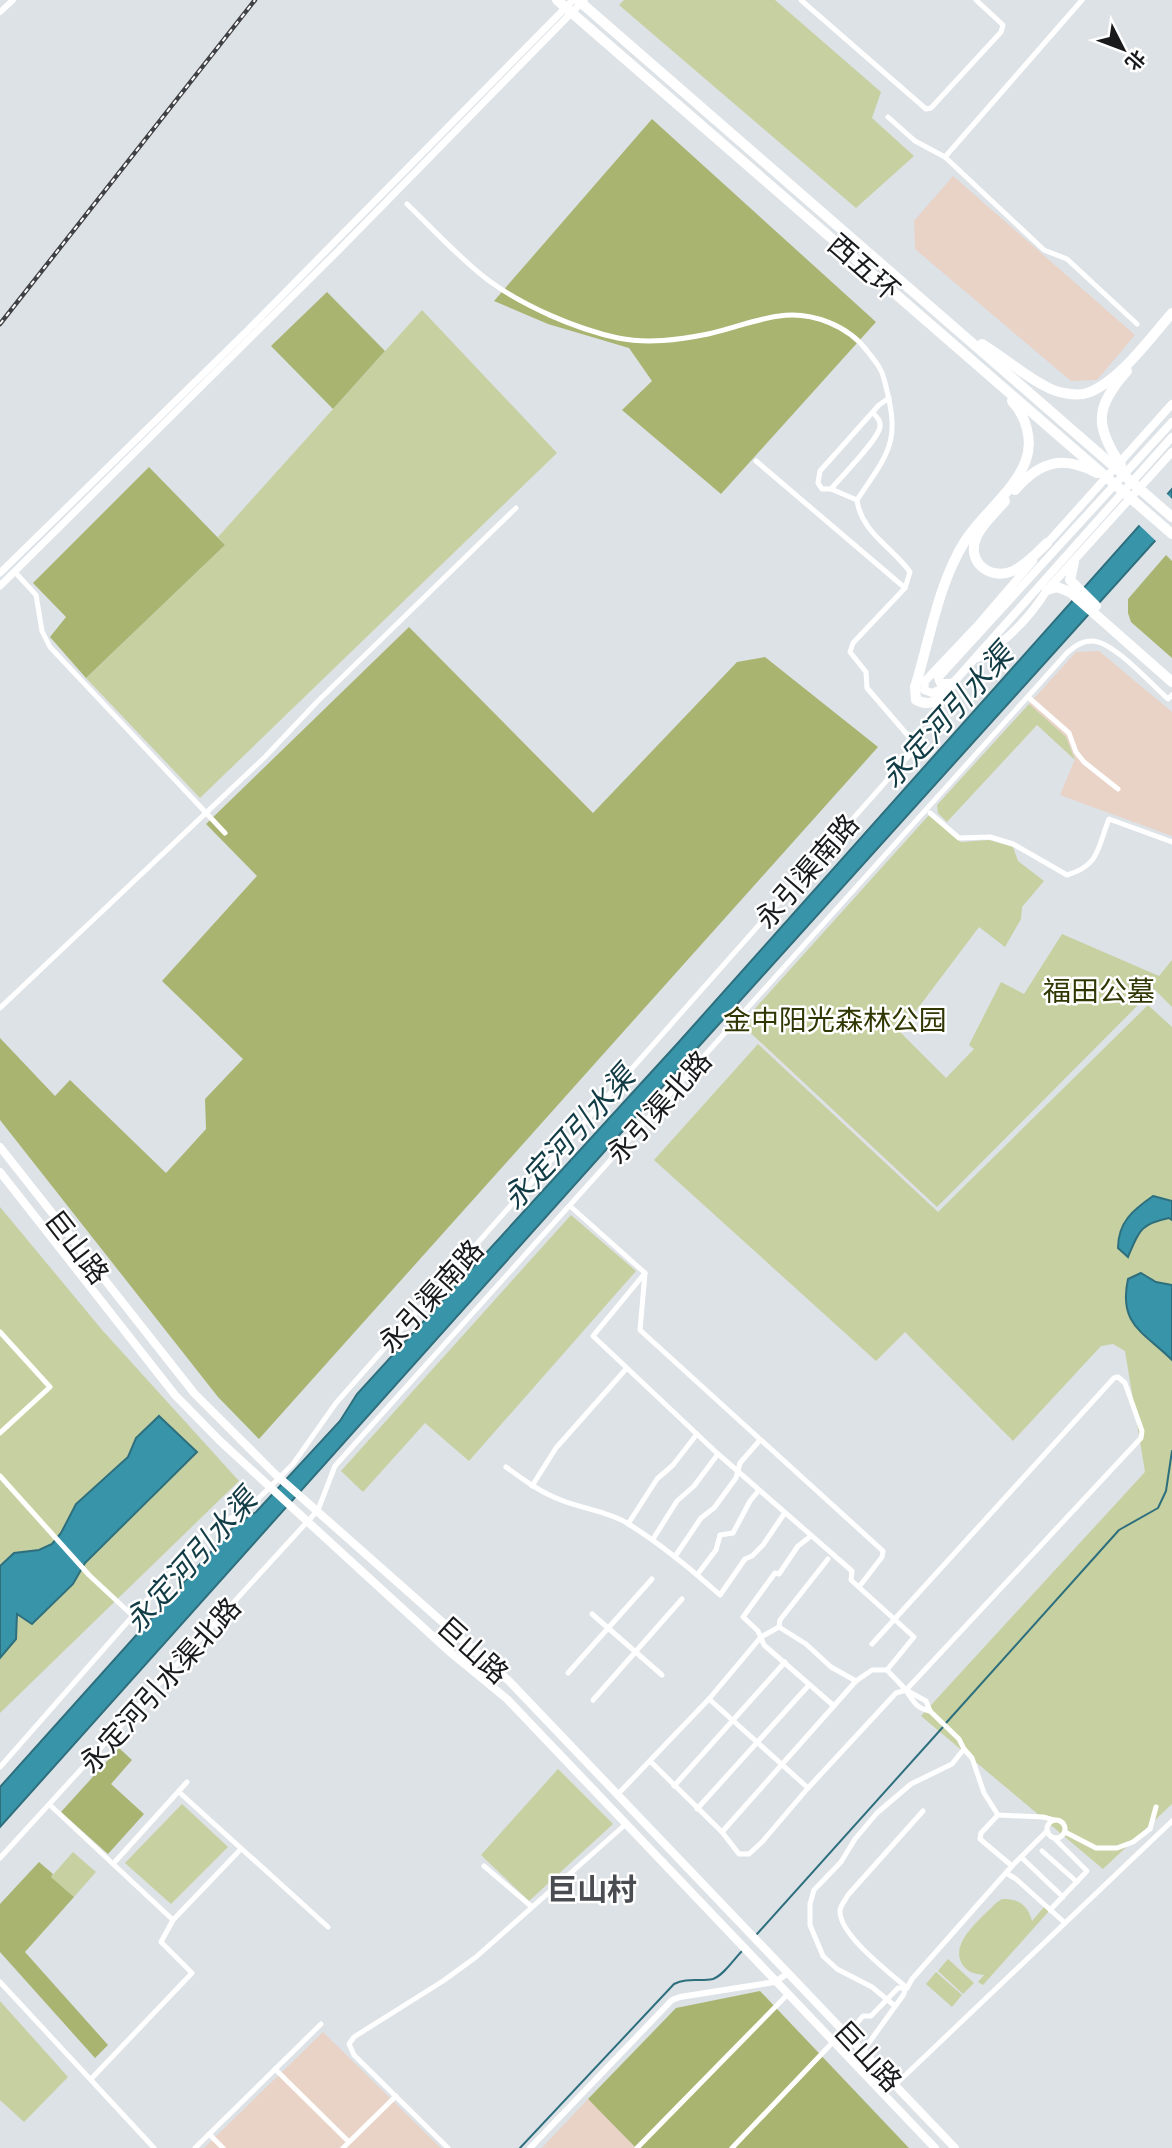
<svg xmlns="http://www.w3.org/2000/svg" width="1172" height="2148" viewBox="0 0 1172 2148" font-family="'Alegreya Sans','Noto Sans SC',sans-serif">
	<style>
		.commercial { fill: #e9d2c6 }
		.green { fill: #c7d0a0 }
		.forest { fill: #a9b471 }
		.water { fill: #3894a8; stroke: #2e6f7e; stroke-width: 2 }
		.pier { fill: #dde2e7 }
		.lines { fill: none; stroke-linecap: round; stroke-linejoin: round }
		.stream { stroke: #2e6f7e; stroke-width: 2 }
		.minor { stroke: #fff; stroke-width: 5 }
		.tertiary { stroke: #fff; stroke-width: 6 }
		.secondary { stroke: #fff; stroke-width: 7 }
		.primary { stroke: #fff; stroke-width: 8 }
		.motorway { stroke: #fff; stroke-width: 10 }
		.rail-casing { stroke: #3f4144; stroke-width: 4.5 }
		.rail { stroke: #fff; stroke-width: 2; stroke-dasharray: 5; stroke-linecap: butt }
		.labels { text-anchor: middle; stroke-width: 5; stroke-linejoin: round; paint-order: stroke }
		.street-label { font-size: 28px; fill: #181a1c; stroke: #fff }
		.park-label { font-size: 28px; fill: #313702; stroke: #fff }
		.water-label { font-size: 30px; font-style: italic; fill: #123c45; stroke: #fff }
		.neighbourhood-label { font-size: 30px; font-weight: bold; fill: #494d51; stroke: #fff }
	</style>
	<rect width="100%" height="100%" fill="#dde2e7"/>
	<g class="commercial">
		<path d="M953,176L1135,335L1097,380L1071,381L915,249L914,221Z"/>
		<path d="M1099,651L1172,712V836L1060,795L1075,759L1066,737L1029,704L1076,652Z"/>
		<path d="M323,2032L441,2148H204Z"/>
		<path d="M588,2099L636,2148H542Z"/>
	</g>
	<g class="green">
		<path d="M624,0H775L881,92L872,118L914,156L856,208L619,5Z"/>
		<path d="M422,310L557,453L200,798L86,678L225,545L218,537Z"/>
		<path d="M1029,704L1066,737L1075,760L1037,725L947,822L938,813L937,805Z"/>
		<path d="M929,815L961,842L989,840L1013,847L1018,861L1044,881L1022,907L1021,919L1005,947L979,927L900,1032L946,1078L974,1049L969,1045L1001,982L1024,994L1062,934L1159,976L1172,960V1007L1154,989L937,1207L741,1024Z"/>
		<path d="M1148,1005L1172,1027V1804L1103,1869L921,1716L1145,1472L1125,1351L1113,1344L1101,1346L1013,1441L905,1332L876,1361L654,1160L758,1044L938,1212Z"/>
		<path d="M0,1207L103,1331L239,1481L0,1713Z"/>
		<path d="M571,1215L636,1271L469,1461L425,1423L363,1492L341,1471Z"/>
		<path d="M558,1769L613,1824L529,1901L481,1855Z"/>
		<path d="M182,1804L228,1847L171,1904L125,1863Z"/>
		<path d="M73,1852L96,1872L74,1897L51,1877Z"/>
		<path d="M1002,1899C1018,1898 1028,1905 1032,1921L1044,1907L1049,1911L983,1985L978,1982L984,1975C974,1974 966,1972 961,1962C951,1941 983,1917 996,1903Z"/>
		<path d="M948,1959L974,1983L963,1994L938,1971Z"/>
		<path d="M936,1972L962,1995L952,2007L926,1984Z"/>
		<path d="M0,2001L68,2077L24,2122L0,2100Z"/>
	</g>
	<g class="forest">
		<path d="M652,119L876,322L721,494L622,410L652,381L629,348L548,324L494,301Z"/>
		<path d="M327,292L385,351L333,409L271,346Z"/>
		<path d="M149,467L225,545L86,678L50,637L66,617L33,583Z"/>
		<path d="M1166,555L1172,561V658L1131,622L1128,613V599Z"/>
		<path d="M409,627L593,813L737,662L765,657L878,747L259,1439L218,1397L0,1120V1038L55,1096L70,1080L166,1173L206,1129L205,1099L243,1059L162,981L257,876L206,824Z"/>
		<path d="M119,1748L132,1760L111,1784L144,1814L108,1854L61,1812Z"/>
		<path d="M39,1862L53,1874L51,1877L74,1897L25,1952L108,2045L95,2058L0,1952V1904Z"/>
		<path d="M760,1991L909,2148H636L588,2099L676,2008Z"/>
	</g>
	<g class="water">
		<path d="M1172,489V522L656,1094L0,1827V1787L235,1525L256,1512L340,1421L357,1394L677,1044Z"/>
		<path d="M1153,1196L1172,1201V1220L1169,1218C1140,1224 1139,1231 1128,1257L1118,1248C1118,1222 1133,1210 1153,1196Z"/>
		<path d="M1141,1273L1156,1282L1172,1285V1360C1144,1332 1118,1325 1128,1279Z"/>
		<path d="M159,1416L197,1452L85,1563L73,1584L32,1624L17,1614L16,1639L0,1658V1566L14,1553L39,1550L52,1544L61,1533L76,1504L128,1457L136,1438Z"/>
	</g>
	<path class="pier" d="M1165,492L1172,499V527L1158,543L1137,523Z"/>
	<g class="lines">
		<g class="stream">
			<path d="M946,1723L1119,1530L1158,1508L1166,1491L1172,1451"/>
			<path d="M757,1934L943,1727"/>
			<path d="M520,2148L674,1984C687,1977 700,1982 713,1979C724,1975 734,1959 742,1951"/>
		</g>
		<g class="minor">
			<path d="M801,0L926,109L931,108L1001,32L1003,25L976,0"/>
			<path d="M888,117L915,141L945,157L1044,250L1067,259L1137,324"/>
			<path d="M945,157L1082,0"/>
			<path d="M756,461L905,588"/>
			<path d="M831,489C841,477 878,440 880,427C881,421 877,417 873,413"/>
			<path d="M857,500L831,489H822L818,483L820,471L879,405L889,398"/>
			<path d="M14,571L36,595L42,631L50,647L225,833"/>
			<path d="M1028,697L1069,733L1076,752L1084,762L1118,789"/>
			<path d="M930,813L959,838L990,837L1013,844L1067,875C1100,865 1097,849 1109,819L1172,842"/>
			<path d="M0,1008L265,757L317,702L516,508"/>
			<path d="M570,1206L645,1273L640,1330L883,1551L882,1557L859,1587"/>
			<path d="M645,1273L593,1336L718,1454L852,1571L851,1580L914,1637L887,1670"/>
			<path d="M0,1332L50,1387L0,1433"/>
			<path d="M506,1467C524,1480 540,1492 561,1500C583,1509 607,1511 627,1523C661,1544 690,1568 720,1595L745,1559L752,1556L763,1545L784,1514"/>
			<path d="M0,1476L89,1575L133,1616"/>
			<path d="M532,1486L556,1448L626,1369"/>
			<path d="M628,1524L657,1479L673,1465L697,1434"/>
			<path d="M811,1536L798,1546L779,1574L775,1573L743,1617L758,1631L764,1645L834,1706"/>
			<path d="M653,1539L677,1501L694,1486L718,1454"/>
			<path d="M676,1555L701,1518L714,1508L736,1478L740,1463L760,1440"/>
			<path d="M828,1559L780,1620L779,1627L806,1644L831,1667L856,1681"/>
			<path d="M697,1575L716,1550L720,1535L733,1533L750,1501L759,1490"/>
			<path d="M592,1614L662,1675"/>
			<path d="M568,1673L652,1579"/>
			<path d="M709,1699L808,1788"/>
			<path d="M593,1700L682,1599"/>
			<path d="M930,1711L959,1739L964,1749L972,1758L984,1793L998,1815L1043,1817L1054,1820"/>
			<path d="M651,1762L722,1832L739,1854H749L762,1842L808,1788L896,1693L906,1690L1141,1438L1142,1431L1125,1383L1118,1377L1114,1378L872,1644"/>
			<path d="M0,1767L203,1536L253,1504L293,1464L336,1403L912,752L911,739L867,688L866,672L850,652L853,643L905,588L910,572C892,547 861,532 857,500C891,449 901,442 884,379C882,369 875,361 868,352C849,326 812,311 779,316C755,319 732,329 708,334C678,340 648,344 618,338C576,329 523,306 488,280C459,258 433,229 407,204"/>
			<path d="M674,1786L785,1662"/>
			<path d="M179,1792L328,1927"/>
			<path d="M618,1794L709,1699L761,1637L779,1627"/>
			<path d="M50,1805L173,1920"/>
			<path d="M697,1809L809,1685"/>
			<path d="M998,1815L981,1833L980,1839L1012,1866"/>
			<circle cx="1056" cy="1829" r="9"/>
			<path d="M722,1832L856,1681L872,1670H887C892,1676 899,1682 904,1688C913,1699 914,1708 930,1711L926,1701L906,1690"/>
			<path d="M1065,1832L1096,1848H1117L1133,1842L1150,1829L1156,1807"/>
			<path d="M1042,1851L1077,1882"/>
			<path d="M1021,1857L1063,1897"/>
			<path d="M0,1858L318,1510L335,1466L1067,653C1074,647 1081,641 1092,641C1113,641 1151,684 1168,699L1172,695"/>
			<path d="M113,1864L187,1782"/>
			<path d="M484,1866L532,1907"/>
			<path d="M1006,1873L1016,1879L1065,1923"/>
			<path d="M1050,1910L1087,1871L1054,1838"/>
			<path d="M0,1982L154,2148"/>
			<path d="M907,1988C889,1972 838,1934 840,1910C841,1905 846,1899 848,1895L923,1811"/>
			<path d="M895,2006L872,1987L837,1969L823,1956L810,1925V1904L814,1890L841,1862L855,1839L877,1813L911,1784L952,1764L964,1749"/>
			<path d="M848,2034L863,2016H871L898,1988H907"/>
			<path d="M863,2051L904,1994L905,1988H907L912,1979L1012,1866L1047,1831"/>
			<path d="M275,2069L349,2142"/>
			<path d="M91,2079L192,1973L161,1942L173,1920L240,1850"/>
			<path d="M895,2085L1172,1821"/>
			<path d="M209,2134L223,2148"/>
			<path d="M195,2148L321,2024"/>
			<path d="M343,2148L396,2096"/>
			<path d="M448,2148L354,2055L349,2044L354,2037L443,1981L476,1957L627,1823"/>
			<path d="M637,2148L787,1995"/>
			<path d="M732,2148L832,2043"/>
		</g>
		<g class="tertiary">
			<path d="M0,12L13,0"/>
			<path d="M530,2148L672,2000L680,1997L775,1982L788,1973"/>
		</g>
		<g class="secondary">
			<path d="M0,573L247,331L573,0"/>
			<path d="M0,586L338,251L584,0"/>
		</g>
		<g class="primary">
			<path d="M1043,548L1172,404"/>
			<path d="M1033,561L977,626L925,681L924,690L932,693L953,683L1172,437"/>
			<path d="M978,658C1006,642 1030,617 1047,590L1172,452"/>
			<path d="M950,683H940L938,678L1172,422"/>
			<path d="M0,1147L194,1393L274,1473L509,1681L955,2148"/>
			<path d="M0,1172L175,1395L220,1441L308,1522L451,1653L507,1699L935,2148"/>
		</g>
		<g class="motorway">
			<path d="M557,0L1172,534"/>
			<path d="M578,0L1172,517"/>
			<path d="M982,344C1004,357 1023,375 1045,386C1055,392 1075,397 1087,393C1118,383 1151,337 1172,313"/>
			<path d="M1121,465C1094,425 1095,407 1127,371"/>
			<path d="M1015,490C1040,461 1063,455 1097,473"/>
			<path d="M1005,501C996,512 983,523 977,536C965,561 989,581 1013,571C1026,565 1037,553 1047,543"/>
			<path d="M1074,562L1070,580L1096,606"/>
			<path d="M1047,590L1057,587L1070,592L1172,682"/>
			<path d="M953,683C943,697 934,709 916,700L915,687C930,639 938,584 965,541C983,513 1015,491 1026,460C1033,440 1026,416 1012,401"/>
		</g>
		<defs>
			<path id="rail" d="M0,324L255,0"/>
		</defs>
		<use href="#rail" class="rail-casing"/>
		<use href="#rail" class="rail"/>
	</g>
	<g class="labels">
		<g class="street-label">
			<text transform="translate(864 267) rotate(41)" y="10">西五环</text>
			<text transform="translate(807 871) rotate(-49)" y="10">永引渠南路</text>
			<text transform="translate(659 1107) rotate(-48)" y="10">永引渠北路</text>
			<text transform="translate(77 1247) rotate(52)" y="10">巨山路</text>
			<text transform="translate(431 1296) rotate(-48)" y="10">永引渠南路</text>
			<text transform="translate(473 1650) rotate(42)" y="10">巨山路</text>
			<text transform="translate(160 1685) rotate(-48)" y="10">永定河引水渠北路</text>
			<text transform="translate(868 2056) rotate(47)" y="10">巨山路</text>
		</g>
		<g class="park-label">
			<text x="1099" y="1001">福田公墓</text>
			<text x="835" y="1030">金中阳光森林公园</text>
		</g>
		<g class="water-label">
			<text transform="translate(947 716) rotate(-48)" y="10">永定河引水渠</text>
			<text transform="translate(569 1138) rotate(-48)" y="10">永定河引水渠</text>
			<text transform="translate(191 1561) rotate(-48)" y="10">永定河引水渠</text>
		</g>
		<g class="neighbourhood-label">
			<text x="592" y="1900">巨山村</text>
		</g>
	</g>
	<g transform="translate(1123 49) rotate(132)" stroke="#ffffff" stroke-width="5" paint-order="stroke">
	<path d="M0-5L12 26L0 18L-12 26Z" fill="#181a1c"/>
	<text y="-10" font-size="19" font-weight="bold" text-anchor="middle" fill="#181a1c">北</text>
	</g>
</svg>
